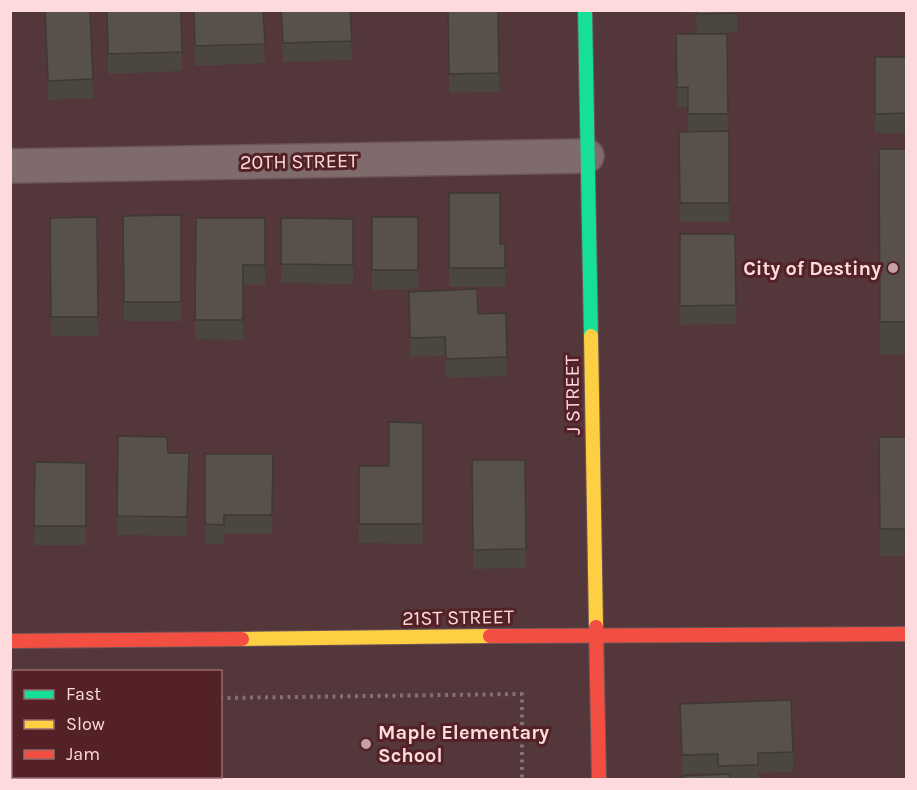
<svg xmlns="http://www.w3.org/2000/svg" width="917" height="790" viewBox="0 0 917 790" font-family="Karla,sans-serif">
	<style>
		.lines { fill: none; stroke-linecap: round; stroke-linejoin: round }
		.street-casing { stroke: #6e5557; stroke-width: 36 }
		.fast-casing { stroke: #6e5557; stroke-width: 16 }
		.slow-casing { stroke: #6e5557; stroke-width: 16 }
		.jam-casing { stroke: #6e5557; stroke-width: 16 }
		.path { stroke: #857173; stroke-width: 4; stroke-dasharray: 3 4.5; stroke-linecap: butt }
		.street { stroke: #806b6c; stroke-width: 33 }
		.fast { stroke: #16e098; stroke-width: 14 }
		.slow { stroke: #ffcf43; stroke-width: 14 }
		.jam { stroke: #f24e42; stroke-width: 14 }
		.wall { fill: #4c4640 }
		.building { fill: #58514a; stroke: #3e3934; stroke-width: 1.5 }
		.poi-dot { fill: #c2a2a3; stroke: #532126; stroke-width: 2 }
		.labels { text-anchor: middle; stroke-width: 6; stroke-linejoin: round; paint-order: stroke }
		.street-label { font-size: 20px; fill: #fddbdc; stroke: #532126 }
		.poi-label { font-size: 20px; font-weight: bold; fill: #fddbdc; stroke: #532126; text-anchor: end }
	</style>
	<rect width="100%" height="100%" fill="#53373a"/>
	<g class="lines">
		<defs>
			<path id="street" d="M10,166L587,156"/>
			<path id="fast" d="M585,10L591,336"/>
			<g id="slow">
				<path d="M591,336L596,627"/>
				<path d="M242,639L490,636"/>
			</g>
			<g id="jam">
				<path d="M596,627L599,780"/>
				<path d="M490,636L906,634"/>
				<path d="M10,641L242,639"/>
			</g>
		</defs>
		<use href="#street" class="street-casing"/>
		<use href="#fast" class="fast-casing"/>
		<use href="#slow" class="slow-casing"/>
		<use href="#jam" class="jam-casing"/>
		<g class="path">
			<path d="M220,698L522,694V780"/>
			<path d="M10,702L14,701"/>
		</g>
		<use href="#street" class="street"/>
		<use href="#fast" class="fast"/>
		<use href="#slow" class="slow"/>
		<use href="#jam" class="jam"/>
	</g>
	<g class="wall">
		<path d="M45,10H90L93,98L48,100Z"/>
		<path d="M107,10L182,52V71L108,74Z"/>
		<path d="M193,10H263L265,63L195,66Z"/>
		<path d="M281,10H350L352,60L283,62Z"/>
		<path d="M448,10L499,73V92L449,93Z"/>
		<path d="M683,10H737V32L697,34L696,13H683Z"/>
		<path d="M676,34H727L729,222H680L679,132H688V107H677Z"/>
		<rect x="875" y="57" width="31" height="76"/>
		<path d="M879,149H906V355H880Z"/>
		<path d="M449,193L500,244H505V287H449Z"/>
		<path d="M181,215V321H124L123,216Z"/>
		<path d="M97,217L98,336H51L50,218Z"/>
		<path d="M372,217H418V289L372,290Z"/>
		<path d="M196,218H265V285H243V340L195,339Z"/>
		<path d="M281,218L353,219V284L281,283Z"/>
		<path d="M680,234H735L736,324L680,325Z"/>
		<path d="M409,292L478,314L507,357V376L446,378L445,356L410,357Z"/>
		<path d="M423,423V544L359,543V466H389Z"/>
		<path d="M118,436L168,453L189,472L187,536L117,535Z"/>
		<path d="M879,437H906V556H880Z"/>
		<path d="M205,454H273L272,534H224V544H205Z"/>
		<path d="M472,460H525L526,568L473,569Z"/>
		<path d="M35,462L86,463V545H34Z"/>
		<path d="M680,704L793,752V772L758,773V780H683L718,775V773L682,774Z"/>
	</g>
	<g class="building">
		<path d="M45,10H90L93,79L48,81Z"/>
		<path d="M107,10H181L182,52L108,54Z"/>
		<path d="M194,10H263L265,44L195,46Z"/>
		<path d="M281,10H350L352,41L283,43Z"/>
		<path d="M448,10H498L499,73L449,74Z"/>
		<path d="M696,10H737V13L697,14Z"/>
		<path d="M676,34H727L728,114H688V87L677,88Z"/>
		<path d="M875,57H906V113L875,114Z"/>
		<path d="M729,131V203H680L679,132Z"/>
		<path d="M879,149H906V322H880Z"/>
		<path d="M449,193H500V244H505V268H449Z"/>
		<path d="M181,215V302H124L123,216Z"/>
		<path d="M97,217L98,317H51L50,218Z"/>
		<rect x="372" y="217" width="46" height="53"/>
		<path d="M196,218H265V265H243V320H195Z"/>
		<path d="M281,218L353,219V265L281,264Z"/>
		<path d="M680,234H735L736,305L680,306Z"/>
		<path d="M477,289L478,314L506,313L507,357L446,359L445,337L410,338L409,292Z"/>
		<path d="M389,422L423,423V524H359V466H389Z"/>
		<path d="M118,436L167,437L168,453H189L187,517L117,516Z"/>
		<path d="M879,437H906V529H880Z"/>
		<path d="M205,454H273L272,515H224V525L205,524Z"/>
		<path d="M472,460H525L526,549L473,550Z"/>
		<path d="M35,462L86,463V526H34Z"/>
		<path d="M791,700L793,752L758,753V765L718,766V754L682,755L680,704Z"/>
		<path d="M730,774V780H683V776Z"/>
	</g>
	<g class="poi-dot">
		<circle cx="893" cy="268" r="6"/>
		<circle cx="366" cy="744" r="6"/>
	</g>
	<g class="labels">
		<g class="street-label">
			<text transform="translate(299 161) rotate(-1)" y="7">20TH STREET</text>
			<text transform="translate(572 395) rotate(-91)" y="7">J STREET</text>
			<text transform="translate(458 617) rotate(-1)" y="7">21ST STREET</text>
		</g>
		<g class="poi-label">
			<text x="881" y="275">City of Destiny</text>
			<text x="378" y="739" text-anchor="start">Maple Elementary<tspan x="378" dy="23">School</tspan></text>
		</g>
	</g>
	<rect width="917" height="790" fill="none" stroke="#fddbdc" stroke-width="24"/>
	<rect x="12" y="670" width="210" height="108" fill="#532126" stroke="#976b6f" stroke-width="1.5"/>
	<rect x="24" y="690" width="30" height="9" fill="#16e098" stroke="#976b6f" stroke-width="1.5"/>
	<text x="66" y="700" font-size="18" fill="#fddbdc">Fast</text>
	<rect x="24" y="720" width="30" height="9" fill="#ffcf43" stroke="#976b6f" stroke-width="1.5"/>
	<text x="66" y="730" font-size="18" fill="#fddbdc">Slow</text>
	<rect x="24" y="750" width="30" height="9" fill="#f24e42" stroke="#976b6f" stroke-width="1.5"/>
	<text x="66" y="760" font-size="18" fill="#fddbdc">Jam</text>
</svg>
